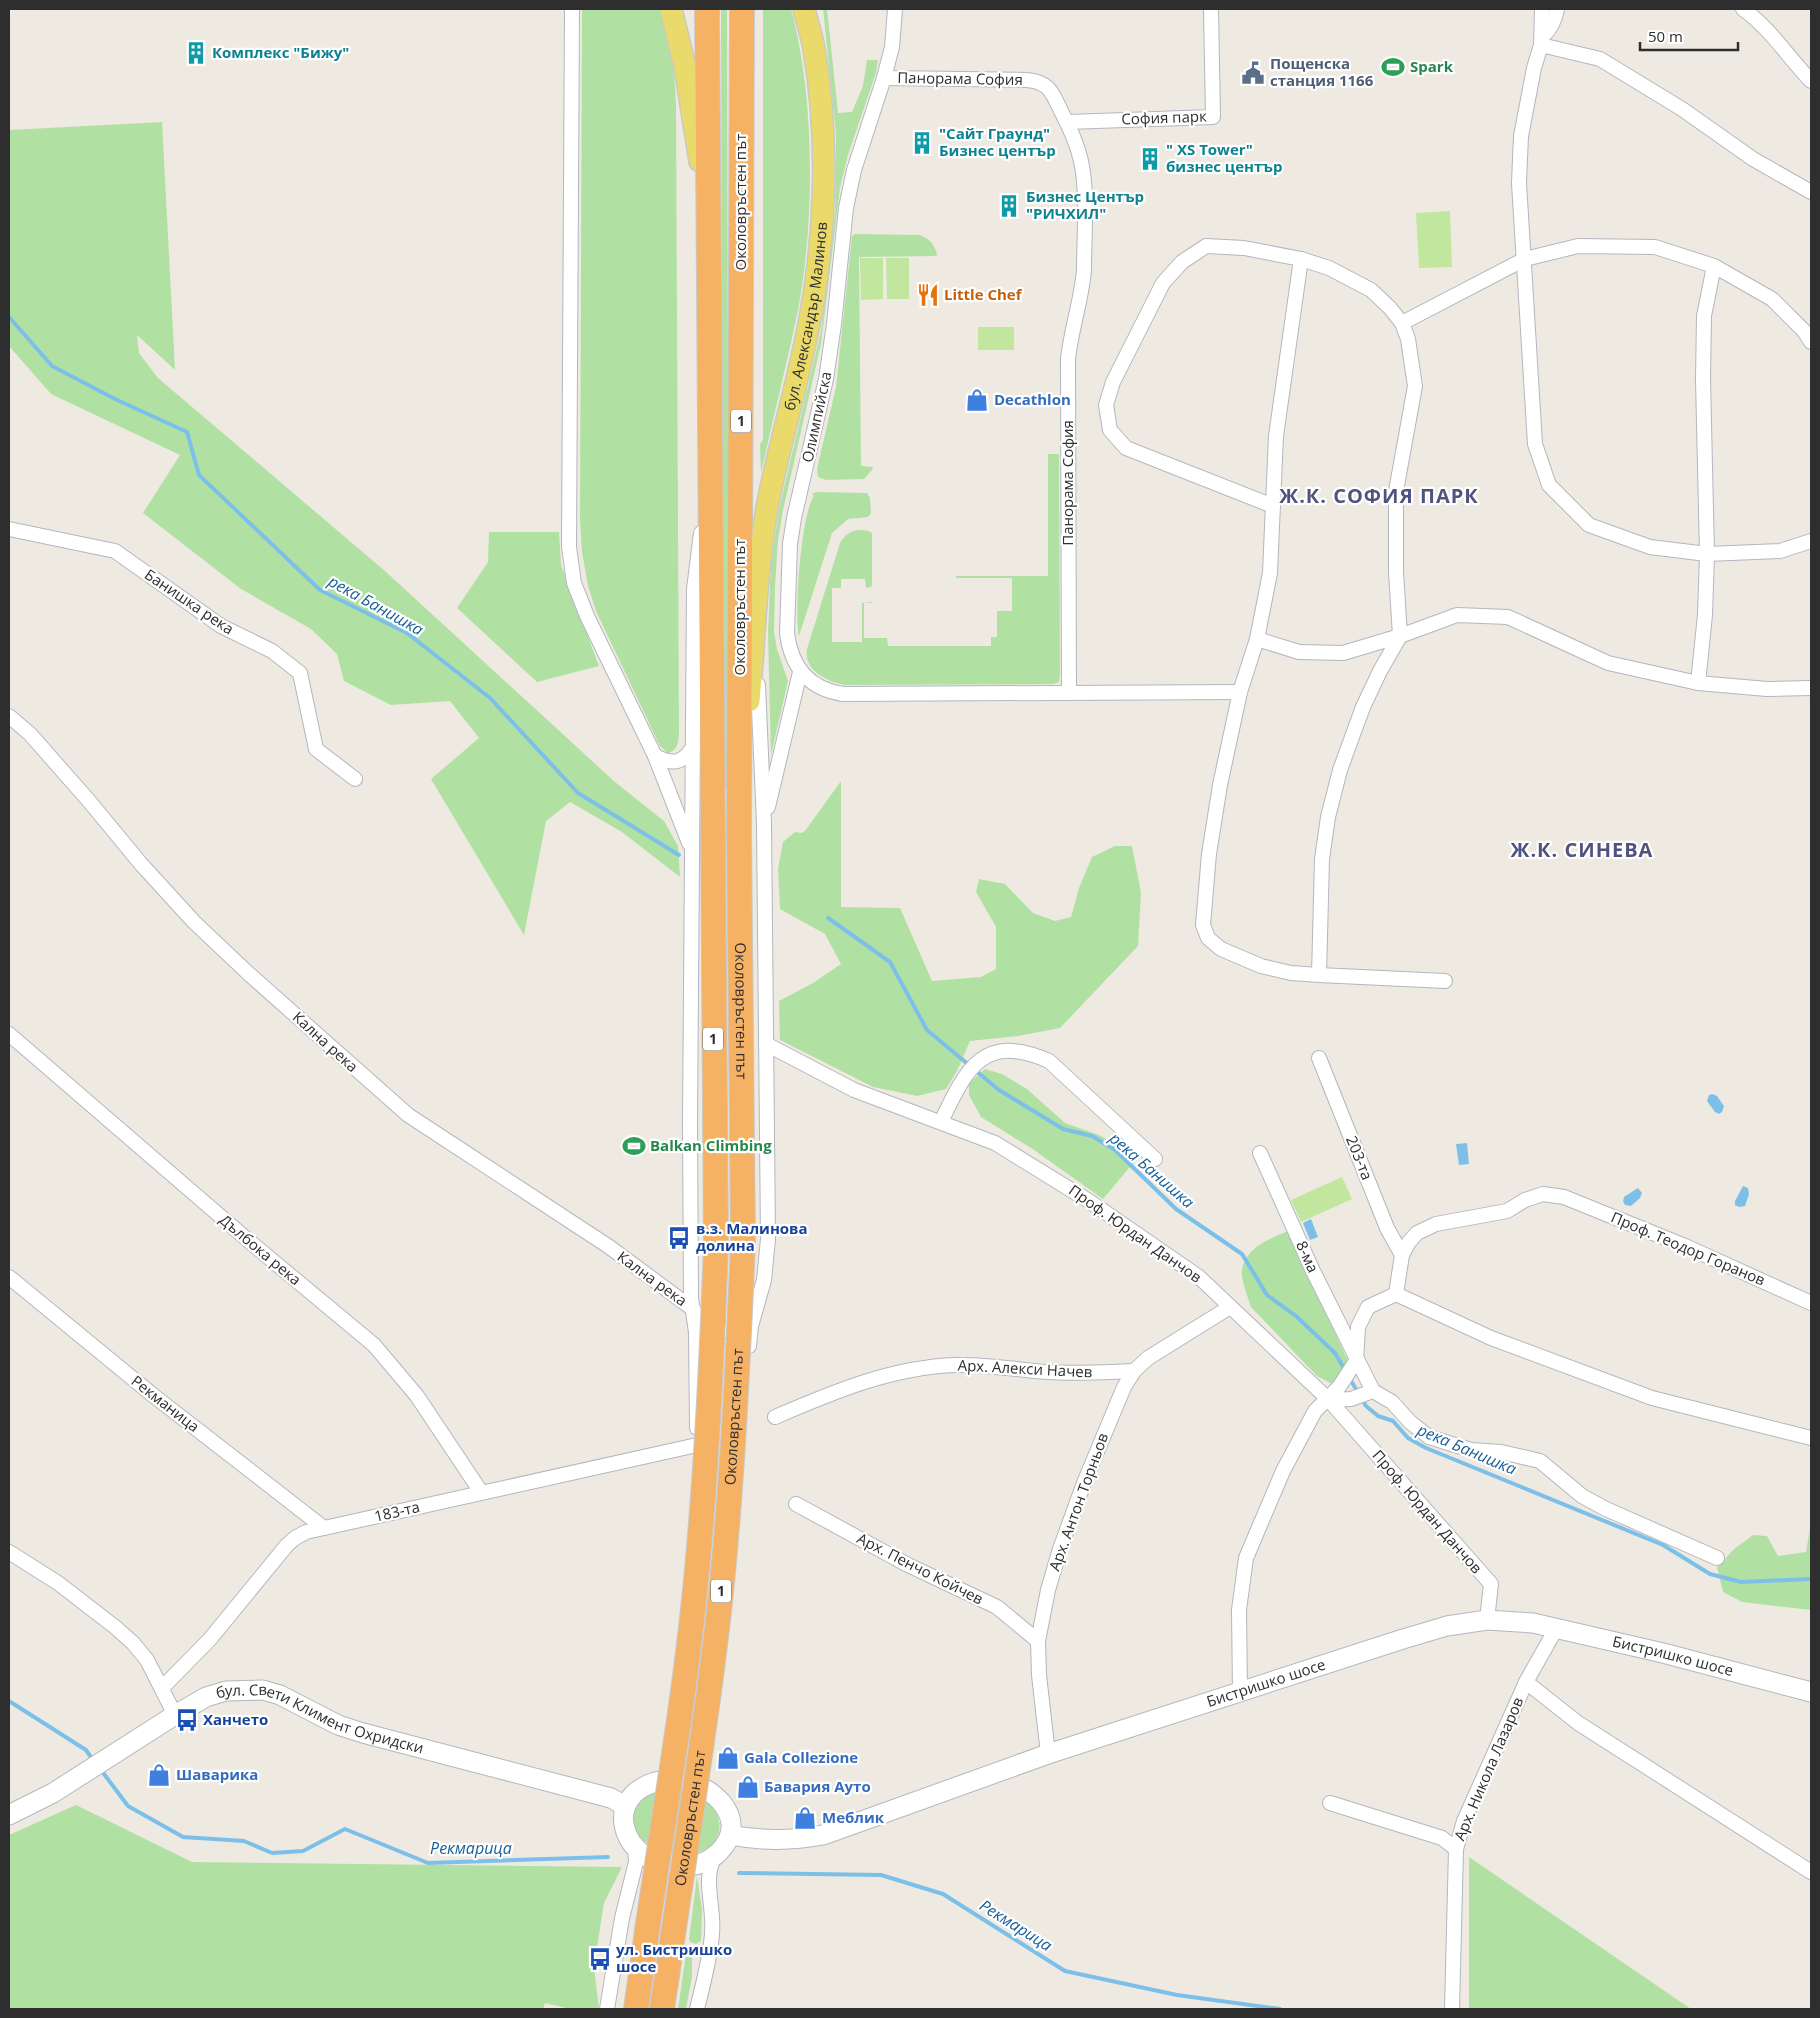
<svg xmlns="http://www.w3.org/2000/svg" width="1820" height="2018" viewBox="0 0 1820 2018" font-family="'Open Sans',sans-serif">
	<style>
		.green { fill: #b1e1a2 }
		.pitch { fill: #c1e79e }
		.water { fill: #7cc0e9 }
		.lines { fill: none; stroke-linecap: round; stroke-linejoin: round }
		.stream { stroke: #7cc0e9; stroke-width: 4 }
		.street-casing { stroke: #b4b6c0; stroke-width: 16 }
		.secondary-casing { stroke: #b4b6c0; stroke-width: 21 }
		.primary-casing { stroke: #c9c9c9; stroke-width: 24 }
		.highway-casing { stroke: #c9c9c9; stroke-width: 26 }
		.street { stroke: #fff; stroke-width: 14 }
		.secondary { stroke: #fff; stroke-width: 19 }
		.primary { stroke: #ead96b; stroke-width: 21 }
		.highway { stroke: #f5b265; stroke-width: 24 }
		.highway-bridge-casing { stroke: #c9c9c9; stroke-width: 26; stroke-linecap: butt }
		.highway-bridge { stroke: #f5b265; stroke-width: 24 }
		.labels { text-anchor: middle; stroke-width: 4.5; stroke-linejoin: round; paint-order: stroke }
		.shield { fill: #fff; stroke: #6d6d6d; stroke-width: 1 }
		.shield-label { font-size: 14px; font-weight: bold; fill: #2e2e2e }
		.culture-label { font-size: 15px; font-weight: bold; fill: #0d838f; stroke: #fff; text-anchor: start }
		.service-label { font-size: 15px; font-weight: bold; fill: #4e5e75; stroke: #fff; text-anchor: start }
		.leisure-label { font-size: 15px; font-weight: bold; fill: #27864d; stroke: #fff; text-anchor: start }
		.street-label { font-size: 15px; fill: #2e2e2e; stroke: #fff }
		.food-label { font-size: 15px; font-weight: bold; fill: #c56008; stroke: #fff; text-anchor: start }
		.shop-label { font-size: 15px; font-weight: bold; fill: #366cbe; stroke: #fff; text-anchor: start }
		.transit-label { font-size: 15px; font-weight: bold; fill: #164399; stroke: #fff; text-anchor: start }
		.water-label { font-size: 16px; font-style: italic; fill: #165f99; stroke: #fff }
		.district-label { font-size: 20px; font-weight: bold; letter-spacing: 1px; fill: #50537d; stroke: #fff }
	</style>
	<rect width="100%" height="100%" fill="#eeeae1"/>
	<g class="green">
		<path d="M582,9H660L674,70L676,104L679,735C678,744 677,750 668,753L660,746L596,611L588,586L582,552L580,519Z"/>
		<path d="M721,9H727L729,788H723Z"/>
		<path d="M763,9H791C815,96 815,221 798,310C787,364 773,418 761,473L760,444L763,440Z"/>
		<path d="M823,9H827L838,113L852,112L863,86L867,60H878L876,73L848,155L840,188L821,344L783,510L778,540L775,586L774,632L777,649L788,681L771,755L768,632L771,564L779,509L821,331L835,214L836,134Z"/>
		<path d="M162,122L175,370L137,335L139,353L158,378L385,571L615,782L664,821L678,846L680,877L622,832L570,802L546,821L524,935L431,779L479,738L450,701L391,705L344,681L337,654L311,629L241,589L143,513L180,455L51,394L9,346V130Z"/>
		<path d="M855,234L920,235C930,239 936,246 937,256L859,257L861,466L872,467L873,469L864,479L826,480L818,477L817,469L836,387L852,236Z"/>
		<path d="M1048,454H1059L1060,675L1059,682L1053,684L845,685C827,682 803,670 807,649L840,543C846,531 861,526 872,533V585L871,587L866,588L865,579H841V588H832V642H862V603L871,602L873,603H864V638H887L888,646H991V637H997V611H1012V578H956V576H1048Z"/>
		<path d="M816,492L867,493L870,498L871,513L868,517L848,519L832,533L799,636C794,613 801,514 814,496L812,494Z"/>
		<path d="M489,532H559L561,565L599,666L537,682L457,608L488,562Z"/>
		<path d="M841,781V907L900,908L932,981L981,977L996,969V927L976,892L979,879L1005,884L1033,913L1055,921L1071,917L1079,888L1092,857L1115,846H1132L1141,893L1138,946L1060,1028L1018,1036L970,1041L957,1071L946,1089L917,1096L873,1087L780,1040L779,1001L813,983L841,964L825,934L780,909L778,869L783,842L795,832L802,833L805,831Z"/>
		<path d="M985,1069L1002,1074L1027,1089L1065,1123L1099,1135L1116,1144L1134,1162L1103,1199L1034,1150L981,1117L969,1095V1083Z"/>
		<path d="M1288,1231L1348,1361L1339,1380L1332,1384L1317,1376L1251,1307C1248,1298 1240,1277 1242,1269C1247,1246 1270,1239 1288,1231Z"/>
		<path d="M1811,1523V1610L1742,1602L1723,1592L1717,1568L1733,1550L1753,1535L1767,1536L1778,1556L1806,1552Z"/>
		<path d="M665,1791C738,1790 735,1863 674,1853C661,1851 649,1847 640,1837C630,1824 632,1805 646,1797C652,1793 659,1792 665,1791Z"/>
		<path d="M76,1805L192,1862L622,1867L604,1903L594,1967L599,2009H570L545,2003L543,2009H9V1835Z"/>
		<path d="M1469,1857L1691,2009H1469Z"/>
		<path d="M697,1876L702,1910L701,1941L696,1944L690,1942L689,1939Z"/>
		<path d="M687,1947L692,1952V1977L686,2009H678Z"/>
	</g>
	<g class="pitch">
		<path d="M1450,211L1452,267L1419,268L1416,213Z"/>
		<path d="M860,258H883V299L861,300Z"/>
		<path d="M886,258H909V299H887Z"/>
		<rect x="978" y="327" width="36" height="23"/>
		<path d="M1342,1177L1352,1199L1301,1222L1291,1200Z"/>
	</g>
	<g class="water">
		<path d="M1712,1094L1717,1096L1724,1106L1722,1112L1719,1114L1715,1112L1707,1101L1709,1095Z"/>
		<path d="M1467,1143L1469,1164L1459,1165L1456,1144Z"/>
		<path d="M1743,1186L1748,1188L1749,1194L1745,1206L1739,1207L1735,1205V1201Z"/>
		<path d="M1638,1188L1642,1193L1640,1198L1631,1206L1625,1205L1623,1201L1624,1197Z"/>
		<path d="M1311,1219L1318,1237L1310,1240L1303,1223Z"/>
	</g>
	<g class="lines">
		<g class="stream">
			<path d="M9,317L52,366L115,399L187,432L199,475L320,590L407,633L490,698L578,793L679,855"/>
			<path d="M828,918L890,962L927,1030L999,1090L1063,1129L1092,1136L1115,1150L1176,1209L1242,1254L1267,1295L1296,1316L1335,1353L1345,1370"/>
			<path d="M1350,1379L1366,1406L1378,1416L1393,1421L1408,1438L1426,1448L1663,1545L1710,1574L1741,1582L1811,1579"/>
			<path d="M9,1701L86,1750L93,1760"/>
			<path d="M101,1770L128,1806L183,1837L244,1841L272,1853L303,1851L345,1829L428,1863L608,1857"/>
			<path d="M739,1873L881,1875L943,1894L1065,1971L1177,1995L1280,2009"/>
		</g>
		<defs>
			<g id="street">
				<path d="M572,9L569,547L574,583L587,616L655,756L689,843"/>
				<path d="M895,9L892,47L884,78L854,170L846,208L834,324L826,379L794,518L790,544L787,633C791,666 808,689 843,694L1240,692"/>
				<path d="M1542,9L1541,45L1534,68L1521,136L1519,183L1535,444L1549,485L1589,525L1650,547L1707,554L1780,551L1811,541"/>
				<path d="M1743,9C1770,28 1788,57 1811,81"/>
				<path d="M1542,37C1551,29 1555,21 1557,9"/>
				<path d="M1541,45L1600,59L1682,109L1753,159L1811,192"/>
				<path d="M884,78L1027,80C1049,82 1052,92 1061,111C1069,126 1077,143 1081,161C1088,193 1084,236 1084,269C1082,299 1071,329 1068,359L1069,693"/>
				<path d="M1067,122L1213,117L1211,9"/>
				<path d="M1301,259L1276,436L1270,573L1257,639L1240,692L1220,785L1209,854L1203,925L1208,938L1221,949L1261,966L1291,973L1319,975L1445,981"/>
				<path d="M1402,323L1525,259L1578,246L1655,247L1714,266L1772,299L1804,331L1811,342"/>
				<path d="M1273,506L1126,448L1110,430L1106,405L1113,382L1163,283L1182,262L1206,246L1244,248L1301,259L1329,268L1371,290L1390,308L1402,323L1408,339L1415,386L1396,491V572L1400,636L1380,671L1363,707L1340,770L1328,817L1322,859L1319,975"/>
				<path d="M9,529L115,551L221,626L272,651L300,673L316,749L355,779"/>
				<path d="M1257,639L1299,652L1343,653L1400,636L1457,615L1508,617L1608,663L1698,683L1767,689L1811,688"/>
				<path d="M1698,683L1705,615L1707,554L1703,379L1704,316L1714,266"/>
				<path d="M9,716L30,734L89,801L141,864L194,922L249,974L408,1115L608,1246L693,1309L703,1324L709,1328L724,1331L743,1325"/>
				<path d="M655,756C673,765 682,764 693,747"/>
				<path d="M768,807L800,672"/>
				<path d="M9,1034L249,1241L374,1345L417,1396L481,1492"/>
				<path d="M766,1044L854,1090L995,1143L1089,1201L1199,1277L1329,1400L1491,1584L1487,1620"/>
				<path d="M1319,1058L1387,1228L1402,1255"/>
				<path d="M941,1122C966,1069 983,1032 1049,1061L1155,1159"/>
				<path d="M1260,1153L1313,1271L1373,1391L1392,1402L1410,1422L1429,1437L1471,1450L1501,1452L1540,1461L1582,1496L1606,1509L1717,1558"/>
				<path d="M9,1277L154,1396L324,1528"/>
				<path d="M1396,1294L1402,1255L1409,1242L1417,1233L1436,1224L1507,1211L1525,1200L1543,1194L1564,1197L1685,1246L1811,1303"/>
				<path d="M1396,1294L1491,1338L1652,1398L1811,1438"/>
				<path d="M749,1346L751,1326L764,1280L768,1239L764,823L758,685"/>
				<path d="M1329,1400L1351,1399L1373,1391"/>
				<path d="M775,1417C833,1392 892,1367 956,1365C987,1364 1017,1370 1047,1372C1076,1374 1105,1372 1134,1371"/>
				<path d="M697,1428L696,1332L691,1298L690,1123L694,589L701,533"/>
				<path d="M796,1504L908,1565L997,1607L1038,1641"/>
				<path d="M9,1552L58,1583L115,1627L133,1643L147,1660L175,1715"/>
				<path d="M1526,1682L1578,1723L1811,1872"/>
				<path d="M162,1688L210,1639L287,1545L295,1538L306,1532L697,1445"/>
				<path d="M1240,1692L1239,1610L1246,1558L1283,1471L1315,1411L1339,1387L1356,1361L1358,1327L1368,1307L1396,1294"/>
				<path d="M1048,1754L1039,1675L1038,1641L1048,1590L1060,1549L1084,1483L1124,1387L1134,1371L1148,1358L1230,1307"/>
				<path d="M1330,1803L1442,1838L1456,1849"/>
				<path d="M607,2009L622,1918L636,1862L635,1847"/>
				<path d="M697,2009C703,1984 710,1959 712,1934C715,1907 701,1878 716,1855"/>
				<path d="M1452,2009L1456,1849L1464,1821L1526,1682L1557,1627"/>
			</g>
			<g id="secondary">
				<path d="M677,1779C711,1783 752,1819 719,1852C710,1861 700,1865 688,1866C618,1873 592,1782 677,1779Z"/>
				<path id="s1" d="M9,1815L53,1793L175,1715L206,1697L226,1691L263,1690L280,1695L338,1725L363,1733L611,1798L625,1806"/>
				<path id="s2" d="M730,1835C761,1841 791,1841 823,1835L1048,1754L1403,1639L1447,1626L1487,1620L1533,1623L1663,1653L1811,1692"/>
			</g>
			<g id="primary">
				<path d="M671,9L685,67L700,161"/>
				<path id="s3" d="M749,701C755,633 756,564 769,497C781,439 798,382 809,324C826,237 829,137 814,49C812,36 807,22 804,9"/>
			</g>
			<g id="highway">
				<path d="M707,9L716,1245"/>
				<path id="s4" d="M742,9L739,833L743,1244"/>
				<path d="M636,2009L647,1931"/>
				<path d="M662,2009L673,1935"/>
			</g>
		</defs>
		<use href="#street" class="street-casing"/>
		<use href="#secondary" class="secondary-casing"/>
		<use href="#primary" class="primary-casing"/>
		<use href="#highway" class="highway-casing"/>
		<use href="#street" class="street"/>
		<use href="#secondary" class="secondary"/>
		<use href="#primary" class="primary"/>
		<use href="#highway" class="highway"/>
		<defs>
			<g id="highway-bridge">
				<path d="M647,1931C664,1814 685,1697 696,1580C707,1468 712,1357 716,1245"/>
				<path id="s5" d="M673,1935C690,1818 710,1701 722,1583C733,1470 738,1357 743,1244"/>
			</g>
		</defs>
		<use href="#highway-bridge" class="highway-bridge-casing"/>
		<use href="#highway-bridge" class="highway-bridge"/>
	</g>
	<defs>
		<symbol id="building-bare" viewBox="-9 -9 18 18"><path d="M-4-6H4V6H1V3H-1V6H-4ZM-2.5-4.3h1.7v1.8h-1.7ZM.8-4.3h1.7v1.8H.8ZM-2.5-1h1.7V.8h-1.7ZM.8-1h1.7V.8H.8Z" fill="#0f9aa8" stroke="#fff" stroke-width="2.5" paint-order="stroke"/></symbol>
		<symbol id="stadium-bare" viewBox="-9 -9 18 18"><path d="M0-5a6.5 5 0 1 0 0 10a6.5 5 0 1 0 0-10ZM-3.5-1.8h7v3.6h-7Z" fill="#2e9e5b" stroke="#fff" stroke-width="2.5" paint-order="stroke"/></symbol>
		<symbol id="civic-bare" viewBox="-9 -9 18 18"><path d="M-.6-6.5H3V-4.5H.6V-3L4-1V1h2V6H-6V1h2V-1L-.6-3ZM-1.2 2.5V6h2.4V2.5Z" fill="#5c6f8a" stroke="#fff" stroke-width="2.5" paint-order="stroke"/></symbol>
		<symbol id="restaurant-bare" viewBox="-9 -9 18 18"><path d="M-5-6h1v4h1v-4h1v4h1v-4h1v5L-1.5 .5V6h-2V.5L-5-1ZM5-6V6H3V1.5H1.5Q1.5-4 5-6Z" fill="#e8710a" stroke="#fff" stroke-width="2.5" paint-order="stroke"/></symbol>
		<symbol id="shop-bare" viewBox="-9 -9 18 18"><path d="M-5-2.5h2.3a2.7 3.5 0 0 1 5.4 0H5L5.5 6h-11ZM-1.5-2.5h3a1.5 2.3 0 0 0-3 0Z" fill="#3f7fe0" stroke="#fff" stroke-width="2.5" paint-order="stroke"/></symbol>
		<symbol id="bus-bare" viewBox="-9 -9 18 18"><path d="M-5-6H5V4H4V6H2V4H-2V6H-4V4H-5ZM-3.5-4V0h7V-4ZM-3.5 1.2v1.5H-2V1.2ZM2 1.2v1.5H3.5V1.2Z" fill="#1a4fb4" stroke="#fff" stroke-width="2.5" paint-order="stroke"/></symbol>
	</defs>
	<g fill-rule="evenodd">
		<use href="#building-bare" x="180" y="37" width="32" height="32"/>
		<use href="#stadium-bare" x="1377" y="51" width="32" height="32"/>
		<use href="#civic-bare" x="1237" y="57" width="32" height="32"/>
		<use href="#building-bare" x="906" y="127" width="32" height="32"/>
		<use href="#building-bare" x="1134" y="143" width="32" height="32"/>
		<use href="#building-bare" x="993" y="190" width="32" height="32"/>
		<use href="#restaurant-bare" x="912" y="279" width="32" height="32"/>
		<use href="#shop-bare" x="961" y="384" width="32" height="32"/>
		<use href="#stadium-bare" x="618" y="1130" width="32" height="32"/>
		<use href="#bus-bare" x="663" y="1222" width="32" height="32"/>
		<use href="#bus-bare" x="171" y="1704" width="32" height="32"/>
		<use href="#shop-bare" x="712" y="1742" width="32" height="32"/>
		<use href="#shop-bare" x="143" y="1759" width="32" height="32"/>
		<use href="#shop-bare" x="732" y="1771" width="32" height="32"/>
		<use href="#shop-bare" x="789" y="1802" width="32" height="32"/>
		<use href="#bus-bare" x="584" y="1943" width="32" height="32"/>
	</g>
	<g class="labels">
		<g class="shield">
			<rect x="731" y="409.5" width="20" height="23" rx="4"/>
			<rect x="703" y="1027.5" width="20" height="23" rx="4"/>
			<rect x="711" y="1579.5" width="20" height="23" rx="4"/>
		</g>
		<g class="shield-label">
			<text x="741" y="426">1</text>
			<text x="713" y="1044">1</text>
			<text x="721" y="1596">1</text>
		</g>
		<g class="culture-label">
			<text x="212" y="58">Комплекс "Бижу"</text>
			<text x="939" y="139">"Сайт Граунд"<tspan x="939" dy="17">Бизнес център</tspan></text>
			<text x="1166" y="155">" XS Tower"<tspan x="1166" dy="17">бизнес център</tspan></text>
			<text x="1026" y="202">Бизнес Център<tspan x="1026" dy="17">"РИЧХИЛ"</tspan></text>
		</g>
		<g class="service-label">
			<text x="1270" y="69">Пощенска<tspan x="1270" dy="17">станция 1166</tspan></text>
		</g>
		<g class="leisure-label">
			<text x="1410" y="72">Spark</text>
			<text x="650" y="1151">Balkan Climbing</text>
		</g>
		<g class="street-label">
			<text transform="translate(960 79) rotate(1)" y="5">Панорама София</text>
			<text transform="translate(1164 118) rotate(-2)" y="5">София парк</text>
			<text transform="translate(741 202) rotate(-90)" y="5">Околовръстен път</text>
			<text dy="5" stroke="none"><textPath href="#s3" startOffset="390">бул. Александър Малинов</textPath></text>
			<text transform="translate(817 417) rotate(-78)" y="5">Олимпийска</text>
			<text transform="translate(1068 483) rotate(-90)" y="5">Панорама София</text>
			<text transform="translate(189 602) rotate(34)" y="5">Банишка река</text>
			<text transform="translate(740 607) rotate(-90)" y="5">Околовръстен път</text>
			<text dy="5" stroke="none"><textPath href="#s4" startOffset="1002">Околовръстен път</textPath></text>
			<text transform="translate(325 1042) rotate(42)" y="5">Кална река</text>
			<text transform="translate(1359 1158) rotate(68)" y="5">203-та</text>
			<text transform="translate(1135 1234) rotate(35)" y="5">Проф. Юрдан Данчов</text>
			<text transform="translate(1688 1249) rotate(23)" y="5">Проф. Теодор Горанов</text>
			<text transform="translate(260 1250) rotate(40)" y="5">Дълбока река</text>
			<text transform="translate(1307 1257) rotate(66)" y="5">8-ма</text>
			<text transform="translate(652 1279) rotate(36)" y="5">Кална река</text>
			<text transform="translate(1025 1369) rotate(3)" y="5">Арх. Алекси Начев</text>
			<text transform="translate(165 1404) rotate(38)" y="5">Рекманица</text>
			<text dy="5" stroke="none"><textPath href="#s5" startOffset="522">Околовръстен път</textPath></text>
			<text transform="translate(1079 1502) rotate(-70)" y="5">Арх. Антон Торньов</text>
			<text transform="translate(397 1512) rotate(-13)" y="5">183-та</text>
			<text transform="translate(1427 1512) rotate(49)" y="5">Проф. Юрдан Данчов</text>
			<text transform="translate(920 1569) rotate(27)" y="5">Арх. Пенчо Койчев</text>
			<text dy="5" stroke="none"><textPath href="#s2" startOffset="982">Бистришко шосе</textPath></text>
			<text dy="5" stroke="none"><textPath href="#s2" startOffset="562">Бистришко шосе</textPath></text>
			<text dy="5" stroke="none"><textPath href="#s1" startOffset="350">бул. Свети Климент Охридски</textPath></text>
			<text transform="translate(1489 1769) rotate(-67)" y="5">Арх. Никола Лазаров</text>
			<text dy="5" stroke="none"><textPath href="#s5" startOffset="118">Околовръстен път</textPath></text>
		</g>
		<g class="food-label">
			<text x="944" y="300">Little Chef</text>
		</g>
		<g class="shop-label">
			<text x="994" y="405">Decathlon</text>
			<text x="744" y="1763">Gala Collezione</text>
			<text x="176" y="1780">Шаварика</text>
			<text x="764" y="1792">Бавария Ауто</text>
			<text x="822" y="1823">Меблик</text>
		</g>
		<g class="transit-label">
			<text x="696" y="1234">в.з. Малинова<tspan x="696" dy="17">долина</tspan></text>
			<text x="203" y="1725">Ханчето</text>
			<text x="616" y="1955">ул. Бистришко<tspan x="616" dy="17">шосе</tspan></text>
		</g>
		<g class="water-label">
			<text transform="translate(376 605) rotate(29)" y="6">река Банишка</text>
			<text transform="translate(1152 1170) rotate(41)" y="6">река Банишка</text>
			<text transform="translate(1467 1449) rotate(23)" y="6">река Банишка</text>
			<text x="471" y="1854">Рекмарица</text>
			<text transform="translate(1016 1925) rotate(32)" y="6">Рекмарица</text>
		</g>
		<g class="district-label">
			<text x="1379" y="503">Ж.К. СОФИЯ ПАРК</text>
			<text x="1582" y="857">Ж.К. СИНЕВА</text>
		</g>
	</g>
	<rect width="1820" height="2018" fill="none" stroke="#2e2e2e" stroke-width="20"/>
	<path d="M1640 42v8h98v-8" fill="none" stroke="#2e2e2e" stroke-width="2.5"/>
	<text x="1648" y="42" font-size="15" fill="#2e2e2e" stroke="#ffffff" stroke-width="4" paint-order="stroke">50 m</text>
</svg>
